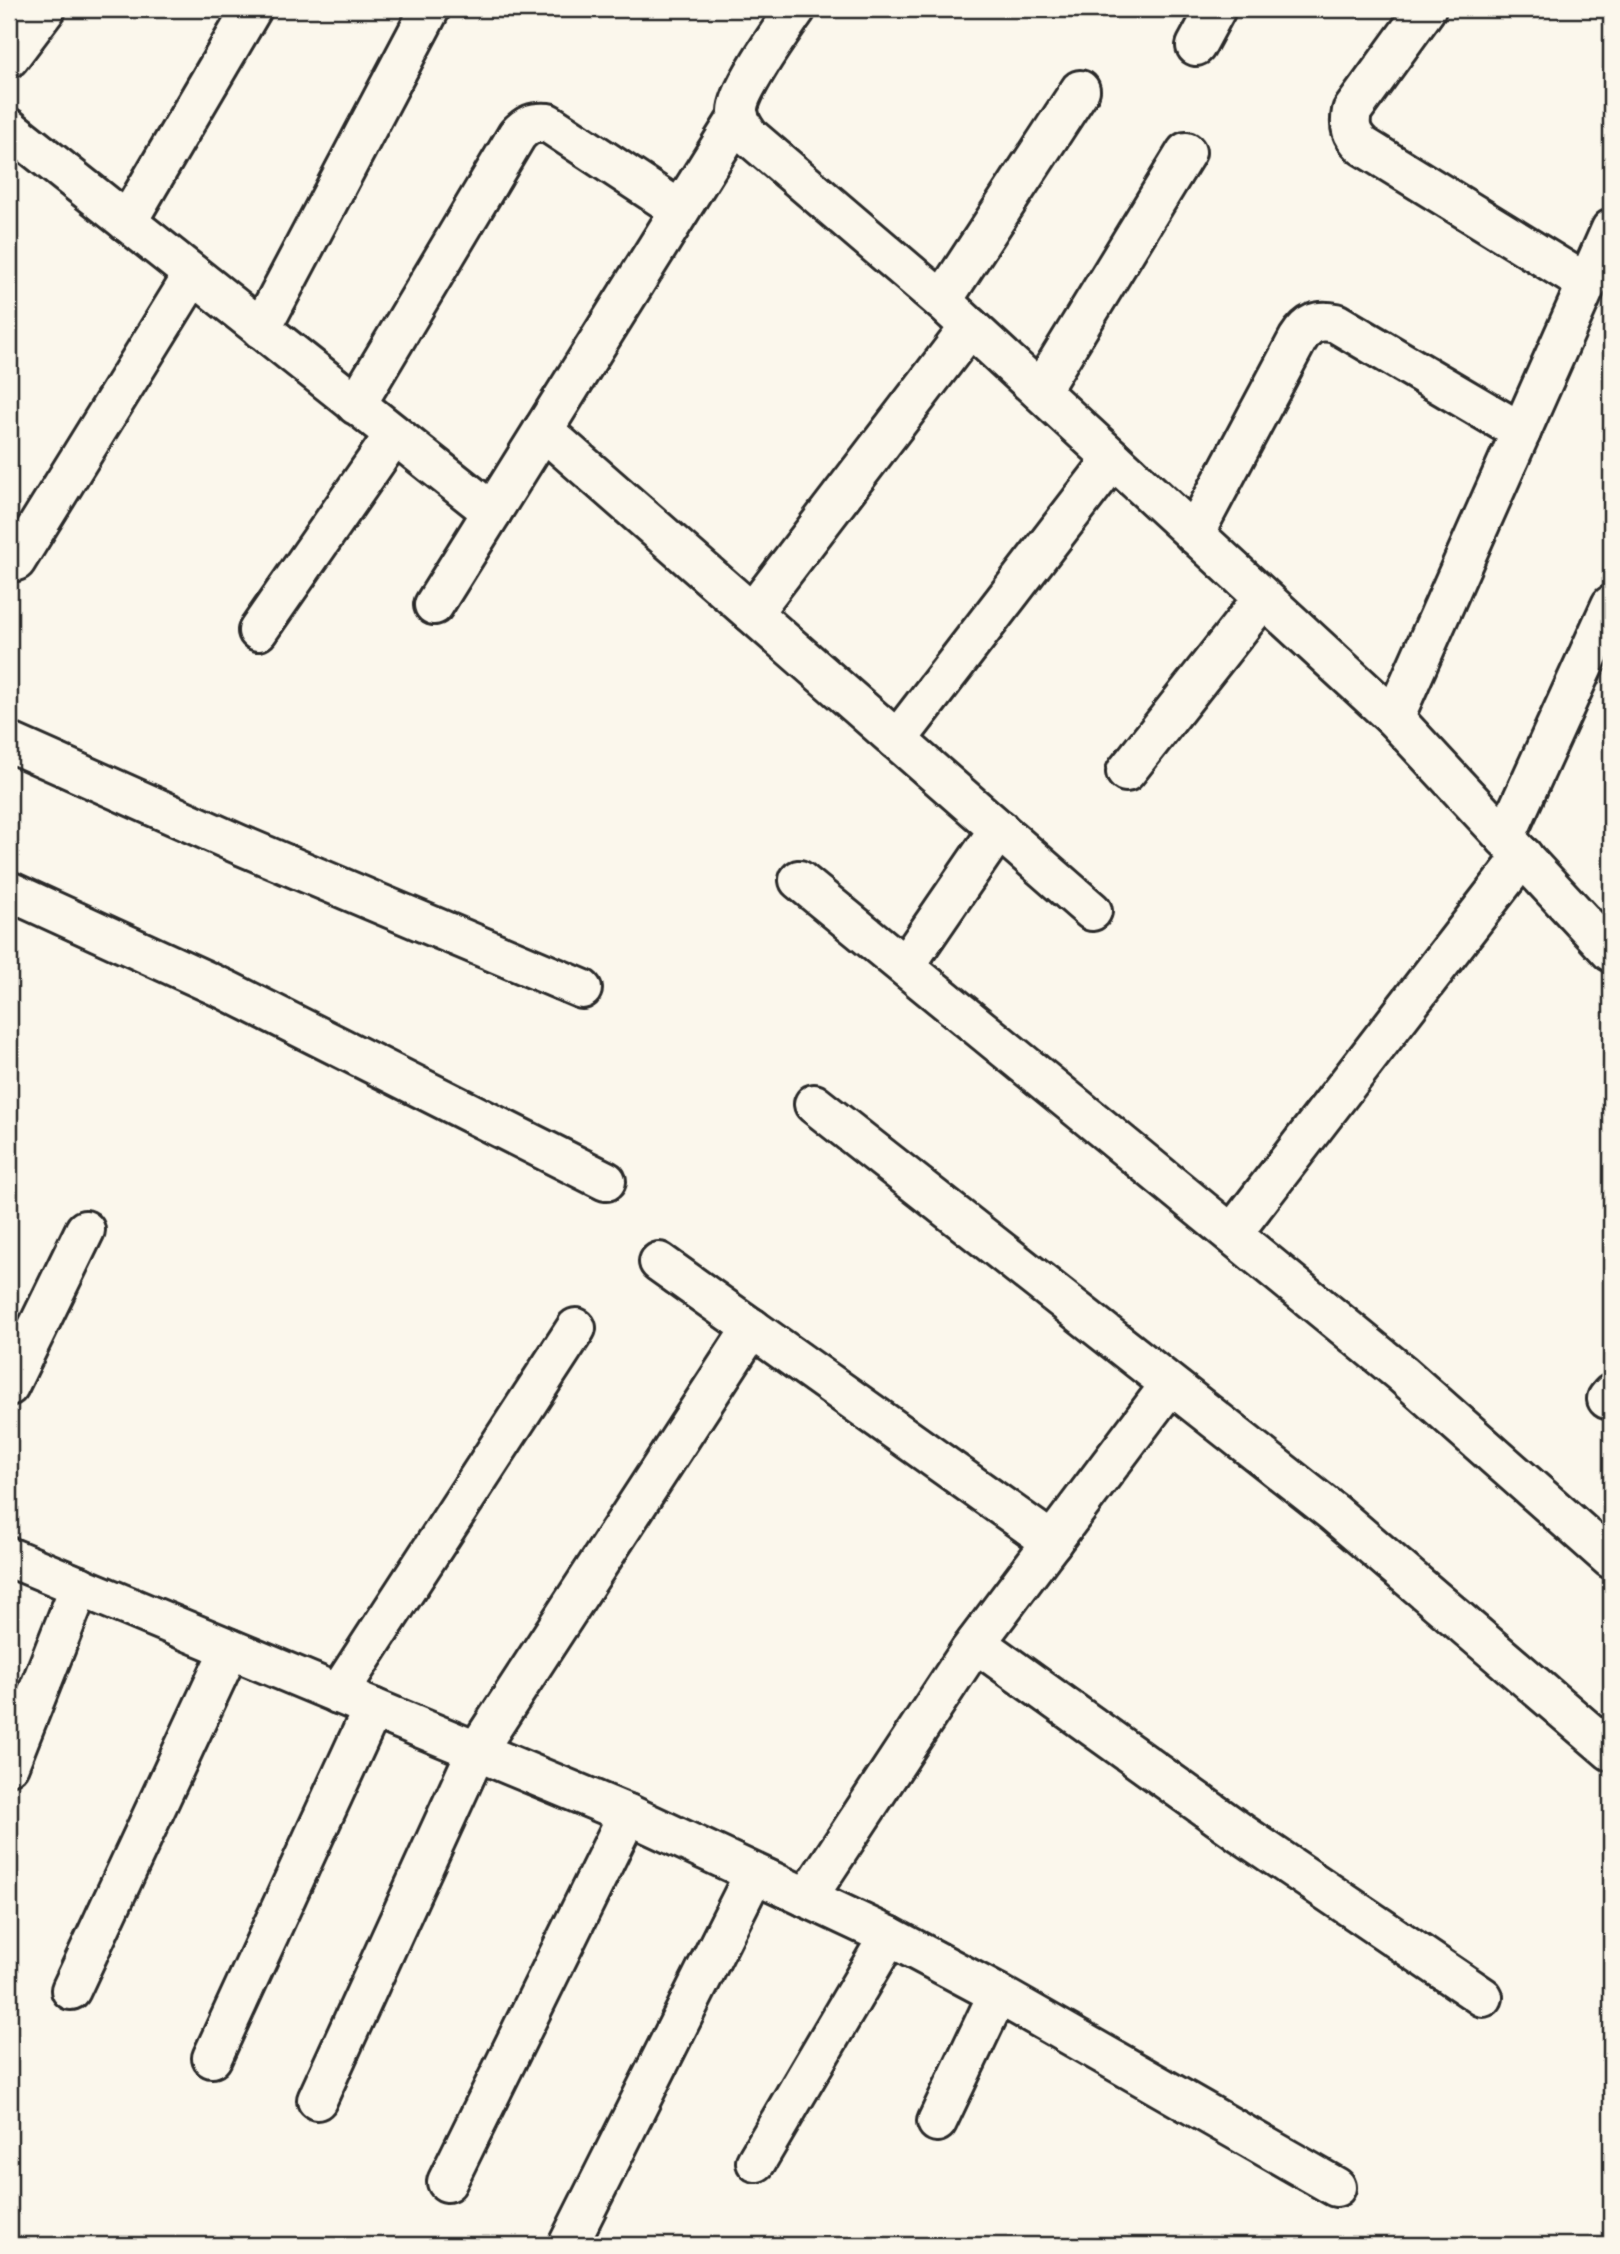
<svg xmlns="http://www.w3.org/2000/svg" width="1620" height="2254" viewBox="0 0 1620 2254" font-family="'Shantell Sans',sans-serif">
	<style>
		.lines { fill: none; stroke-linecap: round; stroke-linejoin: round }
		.street-casing { stroke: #2b2b2b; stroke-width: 44 }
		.street { stroke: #fbf7ec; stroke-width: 38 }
	</style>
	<rect width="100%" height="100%" fill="#fbf7ec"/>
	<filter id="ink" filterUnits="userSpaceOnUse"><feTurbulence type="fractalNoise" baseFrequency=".0143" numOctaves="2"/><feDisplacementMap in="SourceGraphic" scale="14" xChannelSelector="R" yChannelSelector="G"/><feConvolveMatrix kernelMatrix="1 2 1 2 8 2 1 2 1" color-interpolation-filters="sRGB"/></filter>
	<g filter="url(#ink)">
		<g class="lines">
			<defs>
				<g id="street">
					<path d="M796,9C783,28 737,92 738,111C738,121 743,127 749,136L942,301L1394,718L1611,952"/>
					<path d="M1426,9L1352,111C1349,127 1351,134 1363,146L1587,284"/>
					<path d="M1196,46L1216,9"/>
					<path d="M9,58L46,9"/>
					<path d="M9,128L492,512"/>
					<path d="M127,222L252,9"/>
					<path d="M942,301L1080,90"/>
					<path d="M261,329L430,9"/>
					<path d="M1040,391L1186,152"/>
					<path d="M356,405L517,135C527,124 533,122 548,123L680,210"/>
					<path d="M543,430L1092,911"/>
					<path d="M1194,534L1298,339C1308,323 1317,319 1336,323L1521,432"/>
					<path d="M16,561L193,275"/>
					<path d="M434,605L739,116"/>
					<path d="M752,613L970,327"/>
					<path d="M258,631L394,435"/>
					<path d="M1394,718L1611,229"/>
					<path d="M897,740L1113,459"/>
					<path d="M9,742L238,844L582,989"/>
					<path d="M1126,772L1263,598"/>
					<path d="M1505,838L1611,605"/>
					<path d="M799,880L1401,1373L1611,1559"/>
					<path d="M9,891L226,990L606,1181"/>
					<path d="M905,966L999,829"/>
					<path d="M814,1104L1334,1513L1611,1751"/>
					<path d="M1232,1234L1523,856"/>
					<path d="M659,1262L1052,1542"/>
					<path d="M9,1386L85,1230"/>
					<path d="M1607,1399L1611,1394"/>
					<path d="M9,1557L628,1814L889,1936L998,1994L1336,2187"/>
					<path d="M976,1643L1241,1833L1483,1997"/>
					<path d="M338,1694L576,1328"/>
					<path d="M9,1765L80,1586"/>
					<path d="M807,1898L969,1652L1169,1386"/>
					<path d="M71,1990L230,1649"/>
					<path d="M212,2058L373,1708"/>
					<path d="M317,2100L476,1752L752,1328"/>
					<path d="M937,2122L998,1994"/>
					<path d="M756,2162L889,1936"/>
					<path d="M447,2182L628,1814"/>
					<path d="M568,2245L754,1874"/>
				</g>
			</defs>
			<use href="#street" class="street-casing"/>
			<use href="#street" class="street"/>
		</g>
	</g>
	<rect width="1620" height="2254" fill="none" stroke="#fbf7ec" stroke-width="35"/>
	<rect x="18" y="18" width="1585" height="2219" fill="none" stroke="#2b2b2b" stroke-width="2.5" filter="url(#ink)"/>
</svg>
